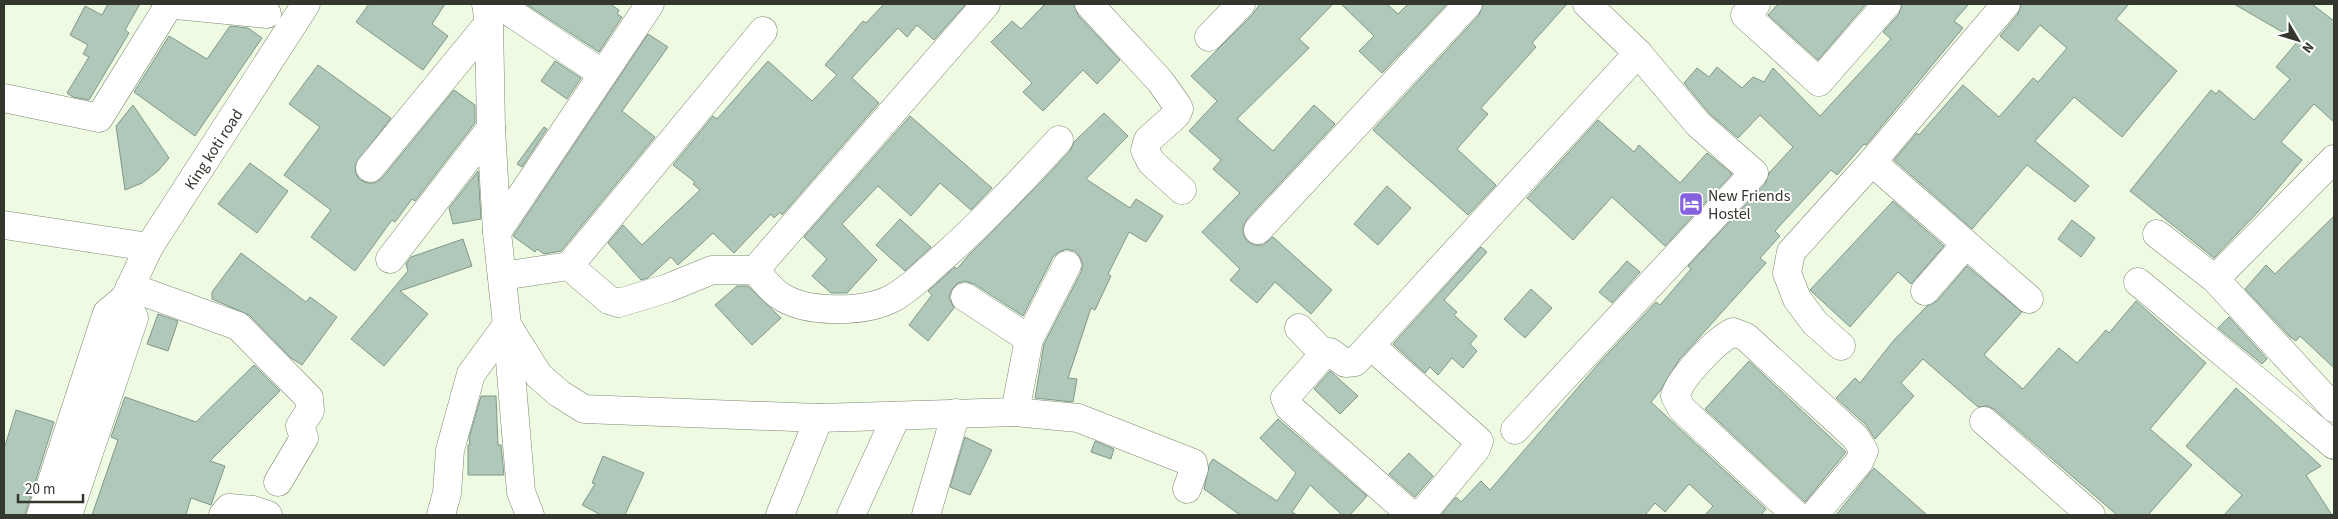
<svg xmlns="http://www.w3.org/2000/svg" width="2338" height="519" viewBox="0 0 2338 519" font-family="'Source Sans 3',sans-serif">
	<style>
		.building { fill: #afc8ba; stroke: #80988a }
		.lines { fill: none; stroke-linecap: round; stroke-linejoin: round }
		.minor-casing { stroke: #7d8772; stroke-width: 29 }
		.minor { stroke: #fff; stroke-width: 28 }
		.labels { text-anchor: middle; stroke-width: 4; stroke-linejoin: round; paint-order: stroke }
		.street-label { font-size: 16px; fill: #33372e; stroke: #fff }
		.poi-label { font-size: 16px; fill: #33372e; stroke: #fff; text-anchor: start }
	</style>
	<rect width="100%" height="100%" fill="#effae2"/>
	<g class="building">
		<path d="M108,4H140L125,30L129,33L89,100L73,97L67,93L89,57L83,54L88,45L70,35L85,6L102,15Z"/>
		<path d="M369,4H445L432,24L448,36L423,70L356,22Z"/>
		<path d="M526,4H610L619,10L617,14L622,17L599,52Z"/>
		<path d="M884,4H966L934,40L917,25L907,37L898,28L861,68L852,78L879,103L782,215L780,212L774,218L771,214L734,253L713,233L678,265L671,257L648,278L641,280L608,243L623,225L642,245L700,190L693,184L695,182L673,165L713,116L717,119L768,61L812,101L837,75L825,65L863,21L866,23Z"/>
		<path d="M1045,4H1074L1078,15L1120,60L1097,84L1083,70L1043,111L1023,92L1032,83L991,42L1012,21L1021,29Z"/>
		<path d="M1260,4H1333L1299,39L1309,48L1237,119L1273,151L1314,105L1335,124L1247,219L1243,227V234L1247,241L1254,245H1263L1273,237L1332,290L1311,314L1275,282L1257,303L1230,280L1240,269L1202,232L1240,193L1213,169L1221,160L1189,131L1217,101L1191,76L1252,15Z"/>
		<path d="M1341,4H1387L1398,14L1408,4H1447L1382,73L1359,51L1374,36Z"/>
		<path d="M1483,4H1567L1532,43L1536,47L1481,108L1488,114L1457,149L1496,185L1468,215L1373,130L1479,15Z"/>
		<path d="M1778,4H1866L1818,60L1768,15Z"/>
		<path d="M1902,4H1969L1954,21L1963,28L1866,145L1864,144L1837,175L1831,170L1775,231L1780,236L1760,258L1766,263L1679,360L1660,391L1651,402L1766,509L1761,515H1705L1713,506L1689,484L1665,512L1655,503L1645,515H1441L1456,497L1461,502L1481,481L1490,490L1599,363L1656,302L1660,305L1691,269L1688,266L1765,184L1769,173L1793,147L1760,115L1738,138L1709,113L1684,83L1697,68L1709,77L1717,67L1742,88L1753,77L1764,82L1773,68L1820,116L1891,39L1883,32L1899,14Z"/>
		<path d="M2021,4H2129L2116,19L2177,71L2122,137L2074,97L2035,141L2089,186L2075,202L2027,165L1972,229L1894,160L1917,133L1919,135L1963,85L1999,117L2033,78L2038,82L2067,48L2040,25L2018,51L2000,36L2018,14Z"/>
		<path d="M2234,4H2312L2334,21V122L2314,104L2281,142L2302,160L2258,212L2214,258L2130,191L2211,90L2216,94L2219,90L2254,120L2290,79L2276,67L2298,41Z"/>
		<path d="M230,26L248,28L262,38L195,136L134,92L169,36L207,59Z"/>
		<path d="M648,34L668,47L622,111L655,137L561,251L544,254L537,249L535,252L513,236Z"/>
		<path d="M555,61L581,78L567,99L541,81Z"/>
		<path d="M318,65L391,118L355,165L356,174L360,180L367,183H375L382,178L454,90L475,105V123L415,201L412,199L395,222L392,220L355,271L311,237L331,210L284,175L320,127L289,104Z"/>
		<path d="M133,105L169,158L158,171L142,183L125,190L116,126Z"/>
		<path d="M1104,113L1128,136L1086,179L1130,208L1136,199L1163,216L1146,242L1129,232L1108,274L1111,276L1095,310L1091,308L1068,378L1077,379L1073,402L1035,398L1044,344L1081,272L1083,265L1080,257L1075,251L1066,249L1059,252L1053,257L1023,316L974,284L965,281L958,283L952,289L949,297L954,308L928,341L909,325L932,295L928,291L955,267L957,269L967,257L1042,181L1070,151L1074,142Z"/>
		<path d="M910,116L992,188L971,210L940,183L911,216L878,186L842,224L877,260L847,293H831L812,276L827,259L804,237Z"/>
		<path d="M1598,120L1634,152L1639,145L1680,183L1707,153L1732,174L1665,246L1612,197L1573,240L1527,198Z"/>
		<path d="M544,127L547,129L522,167L517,164Z"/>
		<path d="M250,163L288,191L257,233L218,204Z"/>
		<path d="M478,171L481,219L453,224L449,208Z"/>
		<path d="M1387,186L1411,208L1378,245L1354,224Z"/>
		<path d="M1893,201L1944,246L1911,284L1898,272L1850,327L1810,290Z"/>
		<path d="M2334,216V368L2300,336L2296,341L2290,337L2245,289L2266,265L2275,274Z"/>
		<path d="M900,219L931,247L905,271L876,245Z"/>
		<path d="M2072,220L2095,238L2081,257L2058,239Z"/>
		<path d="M463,239L472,266L400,291L428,314L384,366L351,339L408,271L406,264L411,257Z"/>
		<path d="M1481,247L1487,252L1444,300L1457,312L1454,315L1477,336L1470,344L1477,351L1463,368L1452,358L1438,375L1430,367L1425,373L1393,344Z"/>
		<path d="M241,253L306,302L310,297L337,317L302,365L291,358L249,315L212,299V292Z"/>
		<path d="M1627,261L1640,272L1612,303L1599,292Z"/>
		<path d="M1967,266L2022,312L1984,355L2023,389L2059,348L2077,363L2106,330L2109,333L2136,301L2206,363L2150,429L2192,465L2148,515H2117L1994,409L1987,406L1978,407L1923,359L1901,383L1914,396L1875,439L1866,425L1836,398L1855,378L1860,383L1894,340L1927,306L1937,301Z"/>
		<path d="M737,286H748L781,318L752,345L715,305Z"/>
		<path d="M1531,289L1552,308L1525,338L1504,319Z"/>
		<path d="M158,314L178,321L168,351L147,344Z"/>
		<path d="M2229,317L2267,359L2262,364L2218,328Z"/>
		<path d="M1749,361L1846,452L1805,502L1705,409Z"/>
		<path d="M254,365L280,391L210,461L225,466L211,505L191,498L186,515H92L118,440L111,437L125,397L196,422Z"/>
		<path d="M1330,371L1358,396L1340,414L1314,389Z"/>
		<path d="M2236,388L2321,466L2306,475L2332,515H2224L2242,495L2186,446Z"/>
		<path d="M481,396H496L498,445H501L504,475H468V445H470L469,438Z"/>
		<path d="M16,410L54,422L25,515H4V449Z"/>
		<path d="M1278,419L1367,496L1350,515H1342L1310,485L1292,512L1297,515H1240L1204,489L1209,465L1213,459L1277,501L1296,473L1260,438Z"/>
		<path d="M965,437L992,450L970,495L950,487Z"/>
		<path d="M1095,441L1114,449L1111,459L1091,452Z"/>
		<path d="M1409,453L1433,476L1415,497L1389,474Z"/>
		<path d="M603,456L644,473L625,515H601L582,505L595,484L592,483Z"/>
		<path d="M1874,468L1927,515H1836Z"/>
	</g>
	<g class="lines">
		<defs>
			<g id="minor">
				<path d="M166,4L267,14"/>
				<path d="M486,4L489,23L491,128L497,232L507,325L521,492L530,515"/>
				<path d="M498,4L603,74"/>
				<path d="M1089,4L1160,81L1177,105L1179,109L1176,115L1148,140L1145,150L1151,162L1182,190"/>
				<path d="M1756,4L1745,15L1819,82L1887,4"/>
				<path d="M1209,37L1241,4"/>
				<path d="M4,98L99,118L169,5"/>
				<path d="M1872,162L2029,299"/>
				<path d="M370,168L489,23"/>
				<path d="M4,225L149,247"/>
				<path d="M1258,230L1468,4"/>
				<path d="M497,232L650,4"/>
				<path d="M2157,234L2215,279L2334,408"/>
				<path d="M390,259L491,128"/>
				<path d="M569,266L763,31"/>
				<path d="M755,270L986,4"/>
				<path d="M502,276L569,266L609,300L619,303L668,288L712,270H755C762,278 770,289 779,295C805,314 865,313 893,298C911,288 926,272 941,259C983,222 1021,181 1059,140"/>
				<path d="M2215,279L2334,159"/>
				<path d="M2138,282L2334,445"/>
				<path d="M130,287L238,326L309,398L310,411L300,426L304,438L278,482"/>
				<path d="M1925,291L1966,244"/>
				<path d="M965,297L1029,339"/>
				<path d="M507,325L539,376L560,394L584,409L819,418L1015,412L1078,418L1193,463L1194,469L1187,489"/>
				<path d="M1299,328L1324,354"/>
				<path d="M1371,346L1479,441L1476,449L1426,509C1419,514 1414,515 1406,510L1289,407L1285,398L1324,354L1330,352L1345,363L1355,362L1638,53"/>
				<path d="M1841,346L1815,323L1797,299L1787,273L1791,252L1872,162L2006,4"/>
				<path d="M1015,412L1029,339L1067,265"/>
				<path d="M1984,421L2091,515"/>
				<path d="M1515,430L1754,173L1698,124L1638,53L1587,4"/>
				<path d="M41,515L107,313L125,298L149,247L306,4"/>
				<path d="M68,515L134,318L125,298"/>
				<path d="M223,515L229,508L253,510L268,515"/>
				<path d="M441,515L447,493L450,450L471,374L507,325"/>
				<path d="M780,515L819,418"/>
				<path d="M851,515L896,417"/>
				<path d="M926,515L956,413"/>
				<path d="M1796,515L1682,409L1675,396C1681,377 1715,341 1733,332L1746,337L1855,437L1864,451L1859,462L1814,515"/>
			</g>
		</defs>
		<use href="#minor" class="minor-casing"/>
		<use href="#minor" class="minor"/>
	</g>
	<defs>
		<symbol id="hotel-square" viewBox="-11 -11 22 22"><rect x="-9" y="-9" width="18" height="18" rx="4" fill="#8663de" stroke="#fff"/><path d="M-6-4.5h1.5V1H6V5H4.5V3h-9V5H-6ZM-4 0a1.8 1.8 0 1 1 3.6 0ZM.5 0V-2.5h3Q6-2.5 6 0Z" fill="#fff"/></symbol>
	</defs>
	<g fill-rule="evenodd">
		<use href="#hotel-square" x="1677" y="190" width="28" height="28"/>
	</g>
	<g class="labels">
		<g class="street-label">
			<text transform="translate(213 149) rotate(-57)" y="6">King koti road</text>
		</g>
		<g class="poi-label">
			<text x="1708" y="201">New Friends<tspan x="1708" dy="18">Hostel</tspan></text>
		</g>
	</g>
	<rect width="2338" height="519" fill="none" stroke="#33372e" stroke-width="10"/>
	<g transform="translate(2298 40) rotate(128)" stroke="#ffffff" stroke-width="4" paint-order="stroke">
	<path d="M0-4L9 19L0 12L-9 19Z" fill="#33372e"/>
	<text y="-8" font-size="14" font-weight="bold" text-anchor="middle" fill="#33372e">N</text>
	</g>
	<path d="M18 494v8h65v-8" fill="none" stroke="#33372e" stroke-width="2.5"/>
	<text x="25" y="494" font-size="15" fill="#33372e" stroke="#ffffff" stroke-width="4" paint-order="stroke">20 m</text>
</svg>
